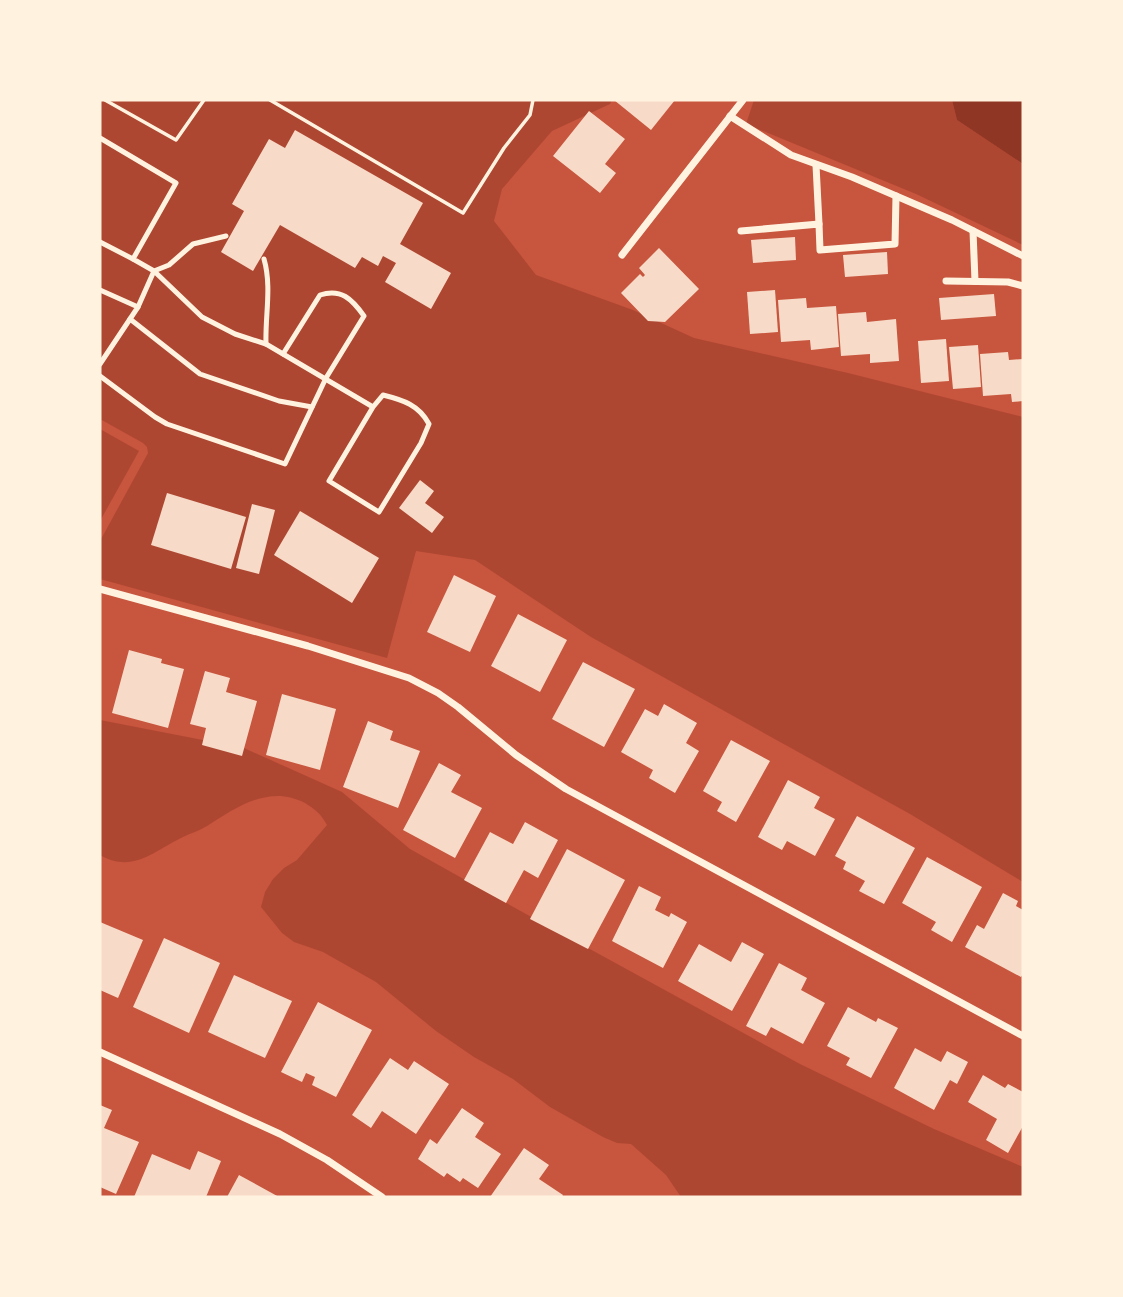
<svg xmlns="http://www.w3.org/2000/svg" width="1123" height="1297" viewBox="0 0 1123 1297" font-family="'Fira Sans',sans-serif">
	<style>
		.green { fill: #ae4732 }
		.water { fill: #8f3625 }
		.building { fill: #f7dbc8 }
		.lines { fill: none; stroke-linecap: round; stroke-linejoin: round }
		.path { stroke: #fff3e0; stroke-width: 3.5 }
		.service { stroke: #fff3e0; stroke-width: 5 }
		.minor { stroke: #fff3e0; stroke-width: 7 }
	</style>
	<rect width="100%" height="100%" fill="#c8553d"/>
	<g class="green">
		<path d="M100,100H612L610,104L552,131L502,189L494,221L536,275L633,310L694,338L848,373L1023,417V882L910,814L591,637L475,560L416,551L387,658L100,579V541L148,453L147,447L143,443L100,419Z"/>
		<path d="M754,100H952L957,120L1023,164V245L916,194L746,124Z"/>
		<path d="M100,429L139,451L100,521Z"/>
		<path d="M100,720L244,748L342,792L410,849L535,919L800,1064L934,1129L1023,1167V1197H681L666,1175L631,1144L617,1143L603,1137L550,1107L513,1079L474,1057L436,1031L376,982L323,952L294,942L282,933L261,907L265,892L273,879L284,868L297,860L327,825C321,814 316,810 305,803C270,784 237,807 207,826C199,831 191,833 183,837C154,851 132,874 100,855Z"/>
	</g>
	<path class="water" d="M952,100H1023V164L957,120Z"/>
	<g class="building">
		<path d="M614,100H675L651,130Z"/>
		<path d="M589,111L625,139L605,164L616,173L600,193L553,156Z"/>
		<path d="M295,130L423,203L400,244L451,273L431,309L385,282L396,263L383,256L378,266L362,257L355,268L280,225L253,271L221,252L244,211L232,204L269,139L285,148Z"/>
		<path d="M795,237L796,260L753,263L751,240Z"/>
		<path d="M659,248L699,289L665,322L648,321L621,293L640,274L643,277L645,275L639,268Z"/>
		<path d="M887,252L888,274L845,277L843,255Z"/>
		<path d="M775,290L778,332L750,334L747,292Z"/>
		<path d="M994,294L996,316L941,320L939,298Z"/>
		<path d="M806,298L807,308L836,306L839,347L811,350L810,340L781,342L778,300Z"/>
		<path d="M866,312L867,322L896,319L899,361L870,363V354L841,356L838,314Z"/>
		<path d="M946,339L949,381L921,383L918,341Z"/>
		<path d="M978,345L981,387L953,389L949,347Z"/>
		<path d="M1008,352L1009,360L1023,359V401L1012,402L1011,394L983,396L980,354Z"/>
		<path d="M420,480L434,491L425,503L444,517L432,533L399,508Z"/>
		<path d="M167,493L246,517L231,569L151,545Z"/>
		<path d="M252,504L275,510L259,574L236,568Z"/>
		<path d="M300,511L379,558L352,603L274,555Z"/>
		<path d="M454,575L496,596L470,652L427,632Z"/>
		<path d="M518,614L567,640L540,692L491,666Z"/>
		<path d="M129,650L162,659L161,663L184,669L168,728L112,713Z"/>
		<path d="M583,662L635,689L604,747L552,719Z"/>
		<path d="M205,671L230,678L226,692L257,701L242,756L202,745L206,728L190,724Z"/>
		<path d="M282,694L336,709L320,770L266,755Z"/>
		<path d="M664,704L697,723L686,743L699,751L675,793L649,778L653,770L621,752L645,709L658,716Z"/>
		<path d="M368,721L393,731L390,740L420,751L398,808L343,787Z"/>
		<path d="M731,740L770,761L736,822L717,811L722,802L703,791Z"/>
		<path d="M439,763L461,775L451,792L482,808L455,858L403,830Z"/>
		<path d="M788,780L820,797L814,808L835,819L815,856L787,841L782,850L758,837Z"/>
		<path d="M857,816L915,848L884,904L859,891L865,881L843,869L846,862L835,856Z"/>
		<path d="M525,822L558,840L538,878L524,870L506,903L464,880L490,832L513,844Z"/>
		<path d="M567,849L625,880L588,949L530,919Z"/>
		<path d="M927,857L982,887L952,942L931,930L936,922L902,903Z"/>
		<path d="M639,886L661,897L655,910L669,917L671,913L687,922L663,968L612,941Z"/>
		<path d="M1003,893L1018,901L1016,906L1023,910V974L1021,977L965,947L977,925L984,929Z"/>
		<path d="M100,922L143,940L118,998L100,990Z"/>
		<path d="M164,938L220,963L189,1033L133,1007Z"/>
		<path d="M742,942L764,954L732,1011L678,981L699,944L731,962Z"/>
		<path d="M779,963L807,978L801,990L825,1003L803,1044L771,1027L766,1036L746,1026Z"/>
		<path d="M234,975L292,1001L265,1058L208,1032Z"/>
		<path d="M318,1002L372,1030L336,1097L312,1085L315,1077L306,1073L302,1082L281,1072Z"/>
		<path d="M848,1007L876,1022L878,1018L898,1028L871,1078L846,1065L850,1058L827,1046Z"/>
		<path d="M915,1048L941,1062L947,1051L968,1062L957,1084L950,1080L934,1110L894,1088Z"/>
		<path d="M390,1058L408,1070L414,1061L449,1084L416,1134L382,1111L371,1128L352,1115Z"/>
		<path d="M983,1075L1005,1088L1008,1084L1023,1092V1126L1008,1153L986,1140L997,1119L968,1102Z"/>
		<path d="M100,1105L112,1110L104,1128L139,1142L116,1194L100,1187Z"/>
		<path d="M462,1108L484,1123L475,1137L501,1154L478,1188L463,1178L460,1182L447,1173L444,1177L418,1159L430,1139L437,1144Z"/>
		<path d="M524,1148L549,1165L539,1179L563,1195L562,1197H490Z"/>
		<path d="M198,1151L221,1161L206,1197H134L152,1154L190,1170Z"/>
		<path d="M239,1175L279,1197H227Z"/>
	</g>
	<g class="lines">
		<g class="path">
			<path d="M105,100L176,140L204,100"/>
			<path d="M270,100L463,213L504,148L530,115L533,100"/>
		</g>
		<g class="service">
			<path d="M100,138L176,183L133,259L154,271L169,265L193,244L226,236"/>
			<path d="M100,242L133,259"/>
			<path d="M264,259C272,287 265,315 266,344L373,407L383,395C403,400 419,405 429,424L421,443L379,512L329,481L373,407"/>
			<path d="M100,290L138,307L100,364"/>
			<path d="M138,307L154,271L202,317L235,334L266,344"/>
			<path d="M130,319L200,374L279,401L312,407"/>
			<path d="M100,376L155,417L167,424L285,464L326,378L364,316C352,299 341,288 320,295L283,354"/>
		</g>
		<g class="minor">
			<path d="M730,116L791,155L852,177L952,220L1023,256"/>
			<path d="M816,165L819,224"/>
			<path d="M741,231L819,224L820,250L895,244L896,196"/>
			<path d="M973,231L975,281"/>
			<path d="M622,255L743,100"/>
			<path d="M946,281L1008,282L1023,286"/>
			<path d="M100,589L308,646L409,678L438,693L458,707L516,755L566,789L1023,1036"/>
			<path d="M100,1052L280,1134L327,1160L382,1197"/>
		</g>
	</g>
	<rect width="1123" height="1297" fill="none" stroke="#fff3e0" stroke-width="203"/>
</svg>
